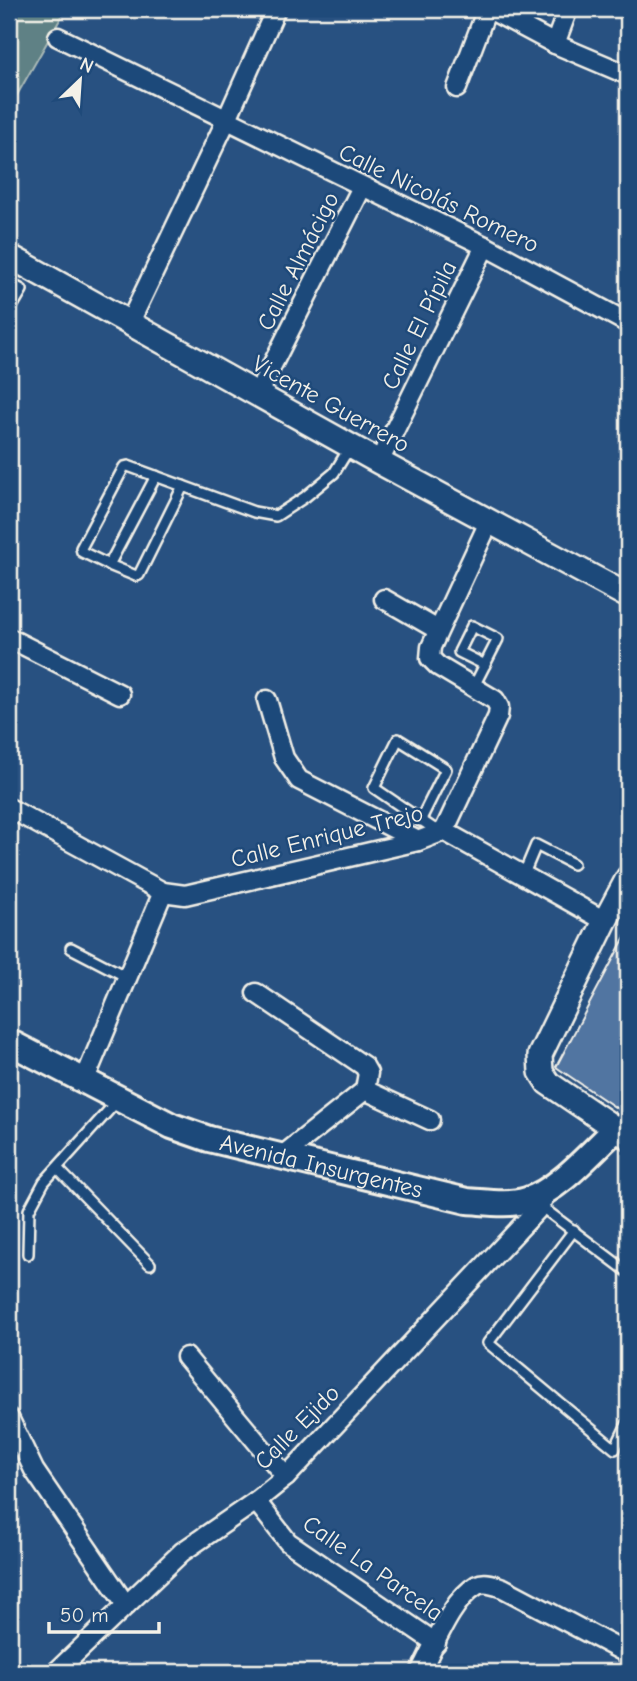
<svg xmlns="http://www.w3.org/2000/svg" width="637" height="1681" viewBox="0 0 637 1681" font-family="'Comic Neue',sans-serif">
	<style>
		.green { fill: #5f8185; stroke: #aab9b6; stroke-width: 2 }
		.building { fill: #5174a1; stroke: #f4f1e8; stroke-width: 2 }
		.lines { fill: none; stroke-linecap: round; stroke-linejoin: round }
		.service-casing { stroke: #f4f1e8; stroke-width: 14 }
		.minor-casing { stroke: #f4f1e8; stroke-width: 23 }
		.tertiary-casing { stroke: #f4f1e8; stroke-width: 28 }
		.secondary-casing { stroke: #f4f1e8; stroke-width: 30 }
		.service { stroke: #1f4a7a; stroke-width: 9 }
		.minor { stroke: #1f4a7a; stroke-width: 18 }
		.tertiary { stroke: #1f4a7a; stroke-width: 23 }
		.secondary { stroke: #1f4a7a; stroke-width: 24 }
		.labels { text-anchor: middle; stroke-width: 5; stroke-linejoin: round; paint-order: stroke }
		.street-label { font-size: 24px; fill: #f4f1e8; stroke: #1f4a7a }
	</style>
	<rect width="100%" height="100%" fill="#285181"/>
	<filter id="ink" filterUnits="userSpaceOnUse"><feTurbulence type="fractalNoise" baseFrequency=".0143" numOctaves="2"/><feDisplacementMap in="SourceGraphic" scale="14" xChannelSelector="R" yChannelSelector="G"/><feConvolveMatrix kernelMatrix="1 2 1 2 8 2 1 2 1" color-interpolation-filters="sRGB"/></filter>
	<g filter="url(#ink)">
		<path class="green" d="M9,9H66L17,95L9,90Z"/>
		<path class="building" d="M628,931V1116L556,1067Z"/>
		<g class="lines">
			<defs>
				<g id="service">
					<path d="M9,283L22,290L9,312"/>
					<path d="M156,476L109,565L136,576L139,575L183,486"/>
					<path d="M109,565L82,552L81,548L124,467L128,466L254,512L276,516L305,497L334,473L350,447"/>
					<path d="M473,688L498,639L472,626L459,652L485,665"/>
					<path d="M420,821L446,769L398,739L374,788L440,833"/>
					<path d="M523,876L536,845L573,864"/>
					<path d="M71,948L127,977"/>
					<path d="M57,1168L150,1264"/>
					<path d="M539,1205L628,1272"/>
					<path d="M574,1230L488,1343L615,1449L628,1422"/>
					<path d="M28,1254L29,1210L44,1182L118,1100"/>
				</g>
				<g id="minor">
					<path d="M489,9L555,44L628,75"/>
					<path d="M58,37L485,246L628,323"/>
					<path d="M555,44L568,9"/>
					<path d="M457,88L487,9"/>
					<path d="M130,322L226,121L276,9"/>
					<path d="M258,393L362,187"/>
					<path d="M379,462L485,246"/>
					<path d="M384,599L438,630"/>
					<path d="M9,638L120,694"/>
					<path d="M267,700L284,758L299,780L418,841"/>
					<path d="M9,808L163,892L185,895L418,841L444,831"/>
					<path d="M444,831L498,716L499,707L495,700L438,666L430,658L431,647L489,522"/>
					<path d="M444,831L605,921"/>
					<path d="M256,993L364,1066L368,1073L365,1090L282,1156"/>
					<path d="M85,1079L163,892"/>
					<path d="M365,1090L430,1120"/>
					<path d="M186,1357L286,1477"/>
					<path d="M9,1418L34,1470L126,1605"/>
					<path d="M256,1501L288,1542L436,1643"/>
					<path d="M56,1672L182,1552L256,1501L286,1477L537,1210L547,1192"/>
					<path d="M420,1672C434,1647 451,1600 477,1585C485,1581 495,1585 503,1588L628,1654"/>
				</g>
				<g id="tertiary">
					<path d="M9,256L379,462L628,596"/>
					<path d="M616,1129L548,1083L541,1072L540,1055L605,921L628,878"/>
				</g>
				<g id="secondary">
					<path id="s1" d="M9,1042L172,1126L209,1139L467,1201C486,1202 508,1206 527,1200C559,1190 591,1152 616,1129L628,1136"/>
				</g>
			</defs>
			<use href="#service" class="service-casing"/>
			<use href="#minor" class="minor-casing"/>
			<use href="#tertiary" class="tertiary-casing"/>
			<use href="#secondary" class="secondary-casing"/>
			<use href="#service" class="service"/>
			<use href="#minor" class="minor"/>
			<use href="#tertiary" class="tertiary"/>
			<use href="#secondary" class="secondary"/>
		</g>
	</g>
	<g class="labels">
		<g class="street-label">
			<text transform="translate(439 198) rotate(26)" y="8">Calle Nicolás Romero</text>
			<text transform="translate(298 261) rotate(-63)" y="8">Calle Almácigo</text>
			<text transform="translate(419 325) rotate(-64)" y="8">Calle El Pípila</text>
			<text transform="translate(331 404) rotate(29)" y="8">Vicente Guerrero</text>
			<text transform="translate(327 836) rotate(-14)" y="8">Calle Enrique Trejo</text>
			<text dy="8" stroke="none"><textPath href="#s1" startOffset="338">Avenida Insurgentes</textPath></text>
			<text transform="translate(297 1427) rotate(-45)" y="8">Calle Ejido</text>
			<text transform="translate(373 1568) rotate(35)" y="8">Calle La Parcela</text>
		</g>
	</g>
	<rect width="637" height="1681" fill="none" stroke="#1f4a7a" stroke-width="35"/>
	<rect x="18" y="18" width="602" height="1646" fill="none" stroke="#f4f1e8" stroke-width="2.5" filter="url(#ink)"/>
	<g transform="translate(80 80) rotate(25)" stroke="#1f4a7a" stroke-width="5" paint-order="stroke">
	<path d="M0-5L12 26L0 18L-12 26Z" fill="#f4f1e8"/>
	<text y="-10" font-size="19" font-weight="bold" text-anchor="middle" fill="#f4f1e8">N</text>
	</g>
	<path d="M49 1622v10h110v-10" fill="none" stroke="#f4f1e8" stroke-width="3.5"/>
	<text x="60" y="1622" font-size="21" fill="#f4f1e8" stroke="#1f4a7a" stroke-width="5" paint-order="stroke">50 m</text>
</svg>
